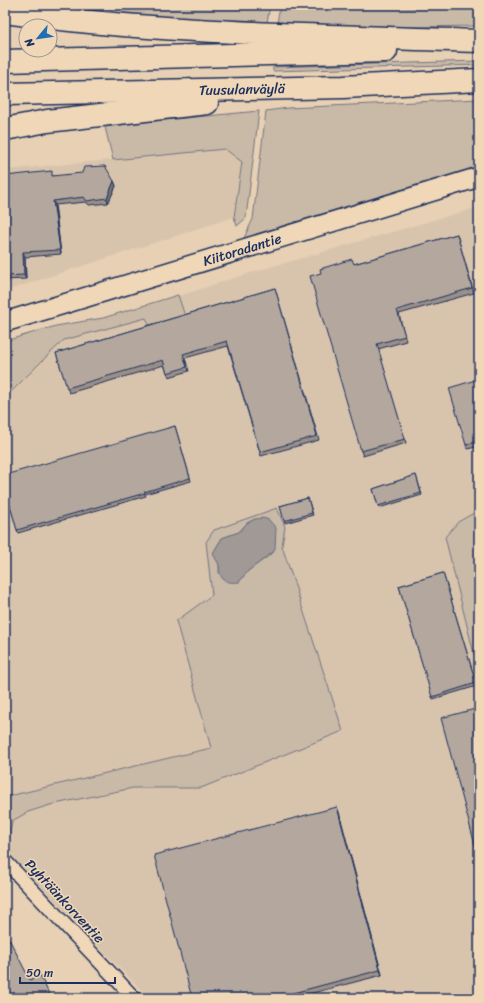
<svg xmlns="http://www.w3.org/2000/svg" width="484" height="1003" viewBox="0 0 484 1003" font-family="Sriracha,sans-serif">
	<style>
		.built { fill: #d8c4ad }
		.green { fill: #c9b9a7; stroke: #727482; fill-rule: evenodd }
		.water { fill: #a09996; stroke: #6b6f80 }
		.lines { fill: none; stroke-linecap: round; stroke-linejoin: round }
		.street-casing { stroke: #1b2f5e; stroke-width: 16 }
		.secondary-casing { stroke: #1b2f5e; stroke-width: 22 }
		.highway-casing { stroke: #1b2f5e; stroke-width: 25 }
		.street { stroke: #efd7b7; stroke-width: 13 }
		.secondary { stroke: #efd7b7; stroke-width: 19 }
		.highway { stroke: #efd7b7; stroke-width: 22 }
		.wall { fill: #9b9088; stroke: #1b2f5e }
		.shaded-wall { fill: #7e766f; stroke: #1b2f5e }
		.building { fill: #b4a89e; stroke: #1b2f5e }
		.labels { text-anchor: middle; stroke-width: 3; stroke-linejoin: round; paint-order: stroke }
		.street-label { font-size: 14px; fill: #1b2f5e; stroke: #efd7b7 }
	</style>
	<rect width="100%" height="100%" fill="#e7d0b3"/>
	<filter id="ink" filterUnits="userSpaceOnUse"><feTurbulence type="fractalNoise" baseFrequency=".025" numOctaves="2"/><feDisplacementMap in="SourceGraphic" scale="8" xChannelSelector="R" yChannelSelector="G"/><feConvolveMatrix kernelMatrix="1 2 1 2 8 2 1 2 1" color-interpolation-filters="sRGB"/></filter>
	<g filter="url(#ink)">
		<g class="built">
			<path d="M225,149L242,162L234,217L5,291V170Z"/>
			<path d="M479,207V510L458,522L445,537L479,674V998H151L146,995L105,953L5,849V352L250,273Z"/>
		</g>
		<g class="green">
			<path d="M27,5H270L267,23L150,19Z"/>
			<path d="M280,5H377C411,10 445,7 479,6V26L410,27L277,24Z"/>
			<path d="M479,61V65L273,71V67Z"/>
			<path d="M479,99V166L244,238L253,219L266,111L288,108Z"/>
			<path d="M259,111L246,218L237,226L234,217L242,162L225,149L113,160L105,127L144,122Z"/>
			<path d="M178,295L186,319L151,329L146,318L64,340L45,358L5,398V341L56,326L103,318Z"/>
			<path d="M277,508L285,527L282,546L343,731L201,788H133L50,805L28,812L12,821L8,846L5,842V797L211,748L176,621L212,595L206,542L214,530ZM255,519L274,552L248,571L239,582L219,573V564L213,553L222,538L239,532L247,523Z"/>
			<path d="M479,510V674L445,537L458,522Z"/>
		</g>
		<path class="water" d="M263,518L269,520L276,528L275,549L273,552L248,571L239,582C232,583 223,583 220,574C219,571 220,568 219,565C218,561 214,558 213,553L222,538L239,532L247,523L255,519Z"/>
		<g class="lines">
			<defs>
				<path id="street" d="M5,861L134,998"/>
				<g id="secondary">
					<path id="s1" d="M5,322L479,177"/>
				</g>
				<g id="highway">
					<path d="M5,12C162,34 321,35 479,41"/>
					<path d="M5,61L386,51"/>
					<path id="s2" d="M5,94L343,87L479,80"/>
					<path d="M5,129L47,121L207,103"/>
				</g>
			</defs>
			<use href="#street" class="street-casing"/>
			<use href="#secondary" class="secondary-casing"/>
			<use href="#highway" class="highway-casing"/>
			<use href="#street" class="street"/>
			<use href="#secondary" class="secondary"/>
			<use href="#highway" class="highway"/>
		</g>
		<g class="wall">
			<path d="M5,176H53L114,181L116,186L108,203L89,205L86,202L55,205L61,254L25,257L26,279L5,280Z"/>
			<path d="M457,234L474,293L399,314L406,341L378,349L406,443L363,456L361,451L354,264Z"/>
			<path d="M275,288L319,440L261,456L228,346L185,358L189,371L169,377L164,365L69,393L56,353Z"/>
			<path d="M479,379V446L468,449L466,445Z"/>
			<path d="M175,426L191,481L145,494L146,496L18,533L5,488Z"/>
			<path d="M416,475L422,495L379,508L373,489Z"/>
			<path d="M308,498L313,515L285,523L280,506Z"/>
			<path d="M443,573L477,686L433,699L399,586Z"/>
			<path d="M337,807L382,975L293,998H192Z"/>
		</g>
		<g class="shaded-wall">
			<path d="M114,181L116,186L108,203L107,198Z"/>
			<path d="M53,201L55,205L61,254L60,250Z"/>
			<path d="M23,252L25,257L26,279L24,275Z"/>
			<path d="M337,807L339,812L382,975L380,970Z"/>
		</g>
		<g class="building">
			<path d="M105,166L114,181L107,198L87,201L84,197L53,201L60,250L23,252L24,275L5,276V176L52,171V176L82,173L84,167Z"/>
			<path d="M457,234L472,288L397,310L405,336L377,344L405,439L361,451L310,276L321,273L320,269L352,259L354,264Z"/>
			<path d="M275,288L317,436L260,452L227,341L183,354L187,367L167,373L163,360L67,388L56,353Z"/>
			<path d="M479,379V441L466,445L449,388Z"/>
			<path d="M175,426L190,478L144,492L145,493L17,530L5,488V475Z"/>
			<path d="M416,475L421,493L378,506L373,489Z"/>
			<path d="M308,498L312,513L284,521L280,506Z"/>
			<path d="M443,573L476,683L432,697L399,586Z"/>
			<path d="M479,708V860L441,718Z"/>
			<path d="M337,807L380,970L274,998H192L154,855Z"/>
			<path d="M5,931L30,980L40,975L51,998H5Z"/>
		</g>
	</g>
	<g class="labels">
		<g class="street-label">
			<text dy="5" stroke="none"><textPath href="#s2" startOffset="237">Tuusulanväylä</textPath></text>
			<text dy="5" stroke="none"><textPath href="#s1" startOffset="248">Kiitoradantie</textPath></text>
			<text transform="translate(65 901) rotate(47)" y="5">Pyhtäänkorventie</text>
		</g>
	</g>
	<rect width="484" height="1003" fill="none" stroke="#efd7b7" stroke-width="20"/>
	<rect x="10" y="10" width="464" height="983" fill="none" stroke="#1b2f5e" stroke-width="1.5" filter="url(#ink)"/>
	<g transform="translate(38 38) rotate(241)"><circle r="19" fill="#efd7b7" stroke="#9a9493"/>
	<path d="M0-3L7 15L0 10L-7 15Z" fill="#1f6fb2"/>
	<text y="-6" font-size="11" font-weight="bold" text-anchor="middle" fill="#1b2f5e">N</text>
	</g>
	<path d="M20 977v6h95v-6" fill="none" stroke="#1b2f5e" stroke-width="2"/>
	<text x="26" y="977" font-size="12" fill="#1b2f5e" stroke="#efd7b7" stroke-width="3" paint-order="stroke">50 m</text>
</svg>
